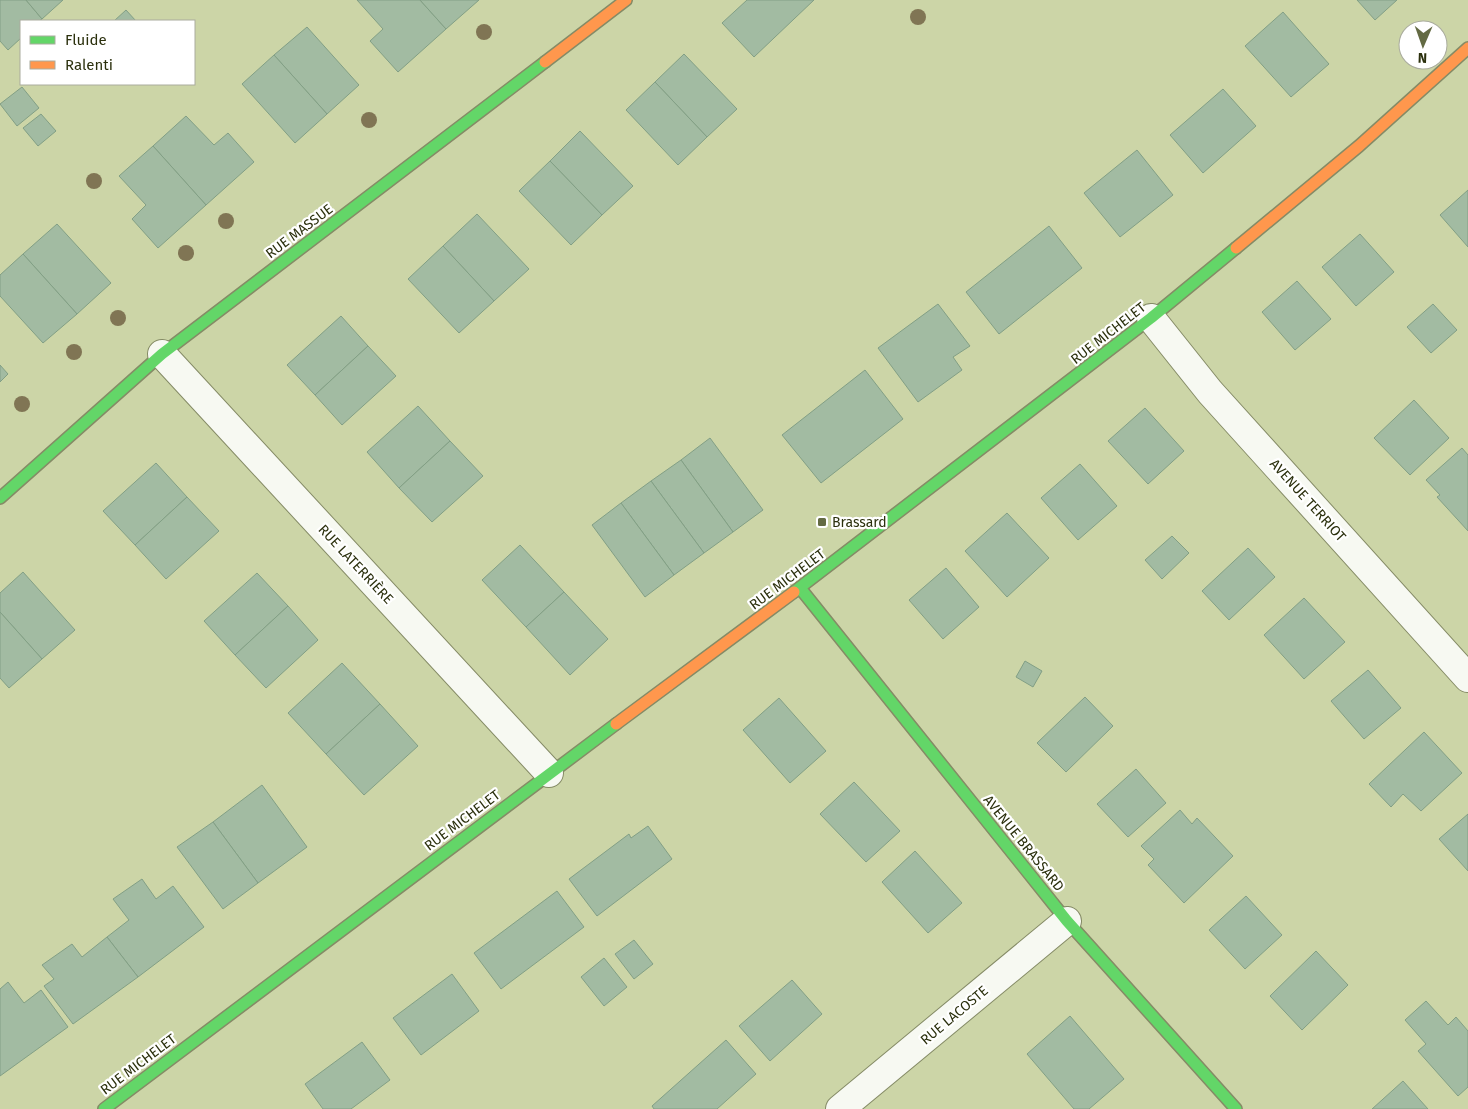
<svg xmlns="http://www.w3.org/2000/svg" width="1468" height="1109" viewBox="0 0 1468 1109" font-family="'Fira Sans',sans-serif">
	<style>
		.building { fill: #a2bba2; stroke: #829f85 }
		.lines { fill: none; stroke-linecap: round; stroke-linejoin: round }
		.street-casing { stroke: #858b66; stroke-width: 30 }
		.fast-casing { stroke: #858b66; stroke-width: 14 }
		.slow-casing { stroke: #858b66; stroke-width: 14 }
		.street { stroke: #f7f9f2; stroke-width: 28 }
		.fast { stroke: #63d668; stroke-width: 11 }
		.slow { stroke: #ff974d; stroke-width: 11 }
		.tree { fill: #807554 }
		.poi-dot { fill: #636a43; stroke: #fff; stroke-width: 2 }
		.labels { text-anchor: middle; stroke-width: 4.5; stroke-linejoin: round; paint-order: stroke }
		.street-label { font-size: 14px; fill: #2b300d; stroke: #fff }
		.poi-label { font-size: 14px; fill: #2b300d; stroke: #fff; text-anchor: start }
	</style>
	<rect width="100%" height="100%" fill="#ccd5a7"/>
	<g class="building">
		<path d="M0,0H26L42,19L39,21H21V38L8,50L0,41Z"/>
		<path d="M26,0H63L42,19Z"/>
		<path d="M357,0H420L446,29L398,72L370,41L383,29Z"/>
		<path d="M420,0H479L446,29Z"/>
		<path d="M747,0H814L754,57L722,23Z"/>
		<path d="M1357,0H1397L1375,20Z"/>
		<path d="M126,10L136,21H114Z"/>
		<path d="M1283,12L1329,64L1291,97L1245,46Z"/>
		<path d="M307,27L359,85L327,114L274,55Z"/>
		<path d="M684,54L737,109L707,137L655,82Z"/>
		<path d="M274,55L327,114L295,143L242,84Z"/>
		<path d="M655,82L707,137L678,165L626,110Z"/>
		<path d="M22,87L39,108L17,126L0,104Z"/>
		<path d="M1223,89L1256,126L1203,173L1170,135Z"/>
		<path d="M41,114L56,131L38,146L23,128Z"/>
		<path d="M186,116L214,145L228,133L254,162L206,205L153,146Z"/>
		<path d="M580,131L633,186L602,215L550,161Z"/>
		<path d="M153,146L206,205L158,248L132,219L146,205L119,176Z"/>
		<path d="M1137,150L1173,195L1120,237L1084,193Z"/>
		<path d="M550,161L602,215L571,245L519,191Z"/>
		<path d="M1468,190V247L1440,215Z"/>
		<path d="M477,214L529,269L494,301L443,246Z"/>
		<path d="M57,224L111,283L77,314L23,254Z"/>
		<path d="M1049,226L1082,268L999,334L966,292Z"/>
		<path d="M1360,234L1394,272L1356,306L1322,267Z"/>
		<path d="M443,246L494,301L459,333L408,279Z"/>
		<path d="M23,254L77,314L43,343L0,296V275Z"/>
		<path d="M1297,281L1331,319L1295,350L1262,312Z"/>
		<path d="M938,304L970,346L953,357L962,370L918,402L878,348Z"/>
		<path d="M1433,304L1457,330L1431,353L1407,327Z"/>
		<path d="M341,316L368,346L315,395L287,365Z"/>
		<path d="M368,346L396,376L342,425L315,395Z"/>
		<path d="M0,365L8,374L0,382Z"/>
		<path d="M865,370L903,419L821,483L782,435Z"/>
		<path d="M1414,400L1449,438L1410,475L1374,438Z"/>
		<path d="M418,406L450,441L399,488L367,452Z"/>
		<path d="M1145,408L1184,451L1148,484L1108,441Z"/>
		<path d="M710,438L763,510L733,532L681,460Z"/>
		<path d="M450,441L483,476L432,522L399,488Z"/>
		<path d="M1462,448L1468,455V531L1437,497L1440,495L1426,480Z"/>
		<path d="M681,460L733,532L704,553L651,481Z"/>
		<path d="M156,463L187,497L135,545L103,511Z"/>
		<path d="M1080,464L1117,506L1078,540L1041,498Z"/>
		<path d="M651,481L704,553L674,575L621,503Z"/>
		<path d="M187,497L219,531L166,579L135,545Z"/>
		<path d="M621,503L674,575L645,597L592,525Z"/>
		<path d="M1007,513L1049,558L1007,597L965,551Z"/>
		<path d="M1172,536L1189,553L1162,579L1145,560Z"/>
		<path d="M520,545L564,592L526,627L482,580Z"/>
		<path d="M1248,548L1275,577L1229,620L1202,591Z"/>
		<path d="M946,568L979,607L943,639L909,600Z"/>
		<path d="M23,572L75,630L42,659L0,612V593Z"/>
		<path d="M257,573L288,606L235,655L204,621Z"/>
		<path d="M564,592L608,639L570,675L526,627Z"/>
		<path d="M1304,598L1345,642L1304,679L1264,635Z"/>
		<path d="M288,606L318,640L266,688L235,655Z"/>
		<path d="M0,612L42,659L9,688L0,678Z"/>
		<path d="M1025,661L1042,671L1033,687L1016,677Z"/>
		<path d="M342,663L380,704L326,754L288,713Z"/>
		<path d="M1368,670L1401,708L1364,739L1331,701Z"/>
		<path d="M1085,697L1113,726L1066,772L1037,743Z"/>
		<path d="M779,698L826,751L790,783L743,730Z"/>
		<path d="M380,704L418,746L364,795L326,754Z"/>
		<path d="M1424,732L1462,773L1421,811L1403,794L1391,807L1369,784Z"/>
		<path d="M1136,769L1166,803L1128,837L1097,804Z"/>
		<path d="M854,782L900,831L866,862L820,814Z"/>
		<path d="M262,785L307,847L258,883L213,822Z"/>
		<path d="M1180,810L1192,824L1197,818L1233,856L1184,903L1148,865L1154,859L1141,846Z"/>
		<path d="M1468,814V871L1439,839Z"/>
		<path d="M213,822L258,883L223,909L177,847Z"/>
		<path d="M648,826L672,859L597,916L569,879L629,834L631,838Z"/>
		<path d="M915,851L962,903L928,933L882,882Z"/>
		<path d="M142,879L156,899L173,886L204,927L138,977L107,937L129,920L113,899Z"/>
		<path d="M557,891L584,927L501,989L474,953Z"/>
		<path d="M1246,896L1282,935L1245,969L1209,930Z"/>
		<path d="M107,937L138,977L73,1024L44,986L54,979L42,965L72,944L82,957Z"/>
		<path d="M634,940L653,964L634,979L615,954Z"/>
		<path d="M1316,951L1348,985L1302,1030L1270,996Z"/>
		<path d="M604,958L627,987L604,1006L581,977Z"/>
		<path d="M452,974L479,1011L421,1055L393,1018Z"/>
		<path d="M792,980L822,1014L770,1061L739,1026Z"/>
		<path d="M8,982L24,1003L41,990L68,1027L0,1076V989Z"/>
		<path d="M1426,1001L1448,1025L1456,1017L1468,1031V1087L1458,1096L1418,1051L1426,1044L1405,1020Z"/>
		<path d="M1070,1016L1124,1079L1089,1109H1074L1027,1054Z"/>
		<path d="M726,1040L756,1074L717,1109H654L652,1106Z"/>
		<path d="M362,1042L390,1080L351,1109H323L305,1084Z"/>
		<path d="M1403,1081L1428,1109H1372Z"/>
	</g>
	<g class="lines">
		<defs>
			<g id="street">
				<path d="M1151,318L1210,392L1468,678"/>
				<path d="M162,354L549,773"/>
				<path d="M840,1109L1067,921"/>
			</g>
			<g id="fast">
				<path d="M0,498L162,354L545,62"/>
				<path d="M800,588L1067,921L1236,1109"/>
				<path d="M794,592L1151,318L1236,248"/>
				<path d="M104,1109L616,724"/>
			</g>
			<g id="slow">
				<path d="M545,62L626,0"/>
				<path d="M1236,248L1359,146L1468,48"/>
				<path d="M616,724L794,592"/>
			</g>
		</defs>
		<use href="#street" class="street-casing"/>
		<use href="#fast" class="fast-casing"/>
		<use href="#slow" class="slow-casing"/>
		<use href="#street" class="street"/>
		<use href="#fast" class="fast"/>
		<use href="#slow" class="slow"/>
	</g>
	<g class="tree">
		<circle cx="918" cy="17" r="8"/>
		<circle cx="484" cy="32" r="8"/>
		<circle cx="369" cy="120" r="8"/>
		<circle cx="94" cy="181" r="8"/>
		<circle cx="226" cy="221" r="8"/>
		<circle cx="186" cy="253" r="8"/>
		<circle cx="118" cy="318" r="8"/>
		<circle cx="74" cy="352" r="8"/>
		<circle cx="22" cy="404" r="8"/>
	</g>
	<rect class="poi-dot" x="817" y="517" width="10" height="10" rx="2.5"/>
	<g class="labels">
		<g class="street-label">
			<text transform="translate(299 231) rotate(-37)" y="5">RUE MASSUE</text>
			<text transform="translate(1108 333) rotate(-38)" y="5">RUE MICHELET</text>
			<text transform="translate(1308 500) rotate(48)" y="5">AVENUE TERRIOT</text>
			<text transform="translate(356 564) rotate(47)" y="5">RUE LATERRIÈRE</text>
			<text transform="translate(787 579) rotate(-37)" y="5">RUE MICHELET</text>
			<text transform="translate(462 820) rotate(-37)" y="5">RUE MICHELET</text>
			<text transform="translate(1024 843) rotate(51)" y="5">AVENUE BRASSARD</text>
			<text transform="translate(954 1015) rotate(-40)" y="5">RUE LACOSTE</text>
			<text transform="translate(138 1064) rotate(-37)" y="5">RUE MICHELET</text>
		</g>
		<g class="poi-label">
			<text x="832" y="527">Brassard</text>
		</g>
	</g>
	<rect x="20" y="20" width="175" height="65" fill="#ffffff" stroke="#aaac9e"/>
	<rect x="30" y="36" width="25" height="8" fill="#63d668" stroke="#aaac9e"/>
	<text x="65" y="45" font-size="15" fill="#2b300d">Fluide</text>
	<rect x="30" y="61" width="25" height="8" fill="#ff974d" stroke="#aaac9e"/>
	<text x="65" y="70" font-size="15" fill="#2b300d">Ralenti</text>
	<g transform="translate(1423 45) rotate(182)"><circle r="24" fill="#ffffff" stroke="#aaac9e"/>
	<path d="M0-4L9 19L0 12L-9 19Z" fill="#636a43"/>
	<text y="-8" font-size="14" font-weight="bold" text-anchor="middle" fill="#2b300d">N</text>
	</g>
</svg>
